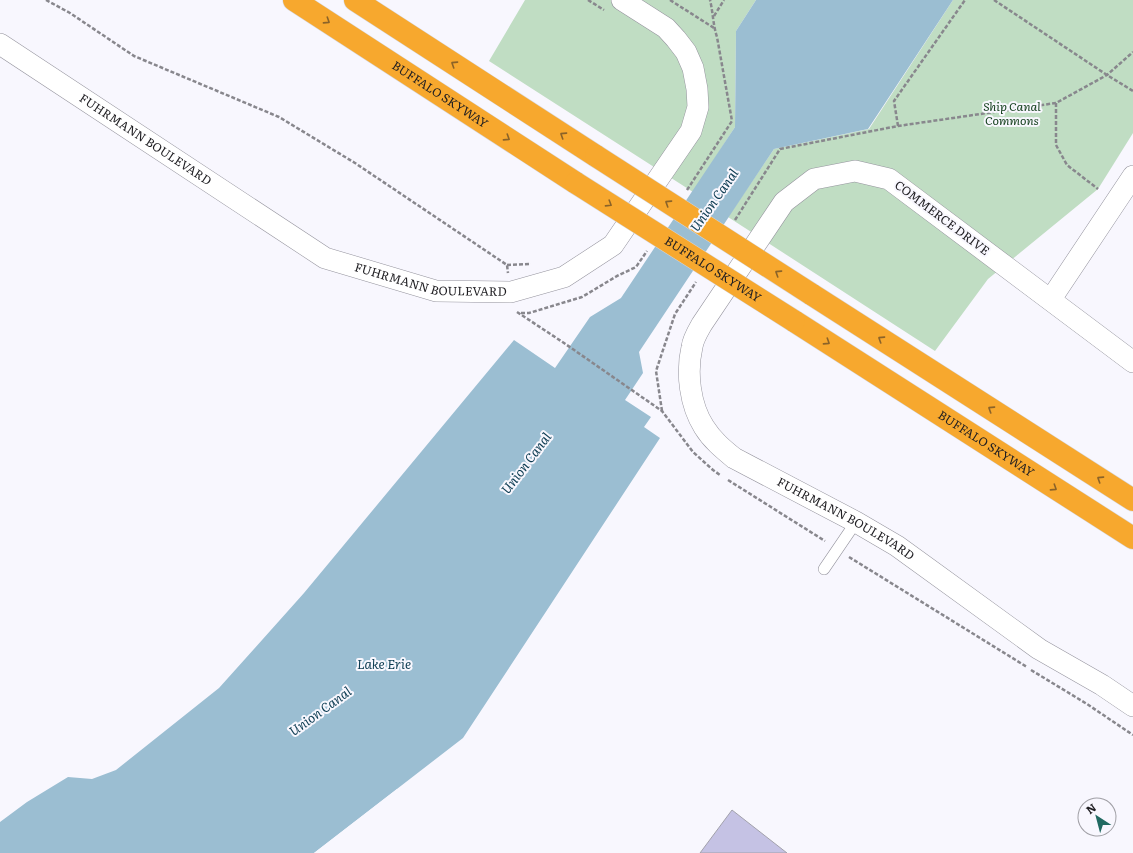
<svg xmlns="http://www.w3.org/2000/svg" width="1133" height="853" viewBox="0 0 1133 853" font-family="Literata,serif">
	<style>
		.green { fill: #c0ddc3 }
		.water { fill: #9bbed2 }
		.pier { fill: #f8f7fe }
		.building { fill: #c5c2e4; stroke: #a2a1ab }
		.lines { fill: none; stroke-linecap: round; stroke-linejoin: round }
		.lane-casing { stroke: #95949e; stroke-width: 12 }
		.street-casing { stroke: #95949e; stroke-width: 22 }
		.highway-casing { stroke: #d7d6d7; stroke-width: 23 }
		.path { stroke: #88878d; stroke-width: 2.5; stroke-dasharray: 4 2; stroke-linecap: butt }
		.lane { stroke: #fff; stroke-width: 11 }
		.street { stroke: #fff; stroke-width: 21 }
		.highway { stroke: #f7a82e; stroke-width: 22 }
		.highway-bridge-casing { stroke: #d7d6d7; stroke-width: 23; stroke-linecap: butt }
		.highway-bridge { stroke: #f7a82e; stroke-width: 22 }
		.oneway { stroke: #8b6328 }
		.labels { text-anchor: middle; stroke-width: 4; stroke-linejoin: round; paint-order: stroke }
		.street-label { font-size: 12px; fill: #1f1e22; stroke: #f8f7fe }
		.park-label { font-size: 12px; font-style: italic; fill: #113d1a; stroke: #f8f7fe }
		.water-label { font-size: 13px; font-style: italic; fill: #0a3a50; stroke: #f8f7fe }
	</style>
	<rect width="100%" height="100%" fill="#f8f7fe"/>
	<g class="green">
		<path d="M525,0H756L736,31L735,127L693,192L489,61Z"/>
		<path d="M953,0H1133V133L1098,189L988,279L935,351L728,217L774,149L869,129Z"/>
	</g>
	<path class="water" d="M756,0H953L868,129L774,149L639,352L643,373L625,400L651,417L644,427L660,438L463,738L314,853H0V822L27,802L68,777L92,779L116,770L219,688L304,593L514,340L555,368L590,317L621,298L735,127L736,31Z"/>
	<path class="pier" d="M397,789L398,791L317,853H314Z"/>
	<path class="building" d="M732,810L787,853H700Z"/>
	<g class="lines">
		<defs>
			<path id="lane" d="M824,569L856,522"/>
			<g id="street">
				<path id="s1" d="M0,44L325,258L436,291L511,292L564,277L613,245L691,131L698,107L697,89L693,68L686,52L676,39L666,28L622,0"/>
				<path d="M1051,299L1133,176"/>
				<path id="s2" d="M1133,362L889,179L855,171L814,179L784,202L702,324C698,331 693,339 692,347C686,373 690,405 704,427C712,440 723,449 734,458L856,522L897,546L1039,649L1102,685L1133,706"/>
			</g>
			<g id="highway">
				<path id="s3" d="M294,0L576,183"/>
				<path d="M355,0L596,156"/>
				<path d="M811,294L1133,500"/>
				<path id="s4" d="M794,321L1133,538"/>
			</g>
		</defs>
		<use href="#lane" class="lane-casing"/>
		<use href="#street" class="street-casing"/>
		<use href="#highway" class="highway-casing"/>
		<g class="path">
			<path d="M46,0L70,13L134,56L279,117L355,163L507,265L508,273"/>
			<path d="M588,0L604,10"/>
			<path d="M670,0L714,28"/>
			<path d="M994,0L1107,75L1133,91"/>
			<path d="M714,16L724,0"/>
			<path d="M1056,103V145L1067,165L1098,189"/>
			<path d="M898,126L894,101L965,0"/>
			<path d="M687,190L732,121L717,37C713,25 713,12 710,0"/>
			<path d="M735,220L780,149L898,126L1056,103L1107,75L1133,52"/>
			<path d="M507,265L531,264"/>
			<path d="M517,312L564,343L662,411L693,452L713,470L720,475"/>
			<path d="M521,313H529L582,297L617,276L636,267L647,251"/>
			<path d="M662,411L656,371L675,314L696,282"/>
			<path d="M728,480L825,541"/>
			<path d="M849,557L1027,667"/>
			<path d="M1031,670L1087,704L1133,735"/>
		</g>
		<use href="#lane" class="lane"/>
		<use href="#street" class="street"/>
		<use href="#highway" class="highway"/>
		<defs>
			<g id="highway-bridge">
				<path d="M596,156L811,294"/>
				<path id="s5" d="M576,183L794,321"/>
			</g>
		</defs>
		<use href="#highway-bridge" class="highway-bridge-casing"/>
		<use href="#highway-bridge" class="highway-bridge"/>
	</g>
	<defs><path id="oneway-chevron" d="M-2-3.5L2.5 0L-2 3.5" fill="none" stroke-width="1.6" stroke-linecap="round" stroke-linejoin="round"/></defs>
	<g class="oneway">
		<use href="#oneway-chevron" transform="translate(327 21) rotate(33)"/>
		<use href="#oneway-chevron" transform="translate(454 64) rotate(-147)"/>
		<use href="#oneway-chevron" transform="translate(563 135) rotate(-147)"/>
		<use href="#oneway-chevron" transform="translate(507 138) rotate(33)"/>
		<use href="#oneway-chevron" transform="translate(668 203) rotate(-147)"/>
		<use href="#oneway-chevron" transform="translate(609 204) rotate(32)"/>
		<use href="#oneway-chevron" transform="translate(778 273) rotate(-147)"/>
		<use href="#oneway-chevron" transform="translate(881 339) rotate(-147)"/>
		<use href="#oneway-chevron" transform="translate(827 342) rotate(33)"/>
		<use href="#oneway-chevron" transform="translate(991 409) rotate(-147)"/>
		<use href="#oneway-chevron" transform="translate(1100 479) rotate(-147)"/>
		<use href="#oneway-chevron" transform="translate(1054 488) rotate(33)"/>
	</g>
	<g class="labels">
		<g class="street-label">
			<text dy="4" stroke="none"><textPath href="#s3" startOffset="174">BUFFALO SKYWAY</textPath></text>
			<text dy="4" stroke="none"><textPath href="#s1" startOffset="174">FUHRMANN BOULEVARD</textPath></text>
			<text transform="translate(942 218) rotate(37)" y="4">COMMERCE DRIVE</text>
			<text dy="4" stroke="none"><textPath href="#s5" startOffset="162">BUFFALO SKYWAY</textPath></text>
			<text dy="4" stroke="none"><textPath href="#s1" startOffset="498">FUHRMANN BOULEVARD</textPath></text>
			<text dy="4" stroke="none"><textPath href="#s4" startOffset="228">BUFFALO SKYWAY</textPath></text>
			<text dy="4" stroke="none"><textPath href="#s2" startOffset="845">FUHRMANN BOULEVARD</textPath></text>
		</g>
		<g class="park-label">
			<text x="1012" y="111">Ship Canal<tspan x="1012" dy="14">Commons</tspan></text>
		</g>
		<g class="water-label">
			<text transform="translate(714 200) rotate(-55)" y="5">Union Canal</text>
			<text transform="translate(526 463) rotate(-53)" y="5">Union Canal</text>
			<text x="384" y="669">Lake Erie</text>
			<text transform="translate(320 711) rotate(-36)" y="5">Union Canal</text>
		</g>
	</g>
	<g transform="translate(1097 817) rotate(324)"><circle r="19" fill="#f8f7fe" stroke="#a1a0a6"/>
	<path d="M0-3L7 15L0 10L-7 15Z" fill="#216a62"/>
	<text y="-6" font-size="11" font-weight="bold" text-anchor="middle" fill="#1f1e22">N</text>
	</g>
</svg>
